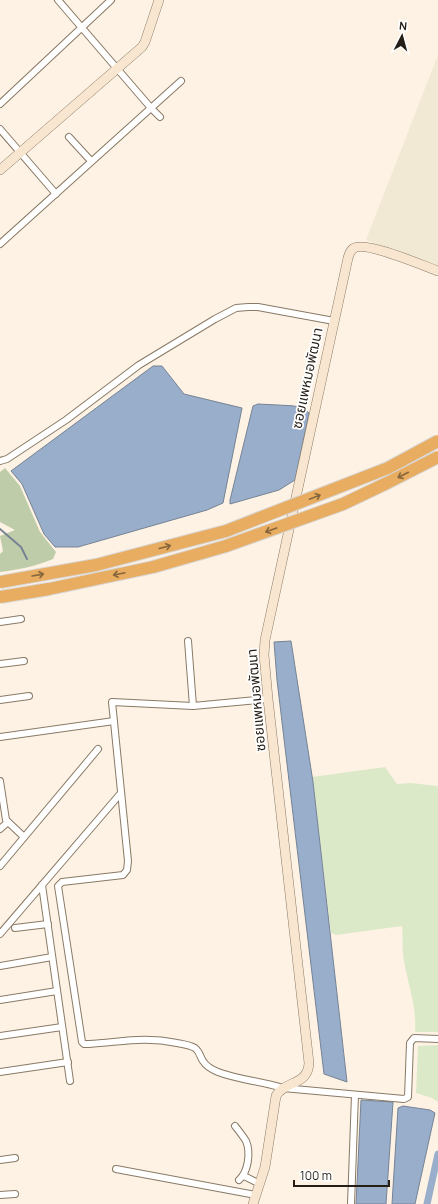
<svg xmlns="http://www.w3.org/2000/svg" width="438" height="1204" viewBox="0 0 438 1204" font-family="Manrope,'Noto Sans Thai',sans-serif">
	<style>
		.commercial { fill: #f2e9d4 }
		.green { fill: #dce9c8 }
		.forest { fill: #becca9 }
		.water { fill: #98aecb; stroke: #768395 }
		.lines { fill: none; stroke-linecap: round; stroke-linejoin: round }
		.stream { stroke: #768395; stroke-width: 2 }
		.canal { stroke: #98aecb; stroke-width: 7 }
		.street-casing { stroke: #8a7a66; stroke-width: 8 }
		.secondary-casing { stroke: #8a7a66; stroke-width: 10 }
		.street { stroke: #fff; stroke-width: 6 }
		.secondary { stroke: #f8e6d0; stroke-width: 9 }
		.highway-bridge-casing { stroke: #d8d6d5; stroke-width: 14; stroke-linecap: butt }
		.highway-bridge { stroke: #e8ad61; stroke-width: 12 }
		.oneway { stroke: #86663c }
		.labels { text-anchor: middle; stroke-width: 3.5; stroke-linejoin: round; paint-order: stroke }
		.street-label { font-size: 14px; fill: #251e16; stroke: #fff }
	</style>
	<rect width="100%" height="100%" fill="#fdf2e4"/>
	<path class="commercial" d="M438,55V266L366,240Z"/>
	<g class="green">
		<path d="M385,767L397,784L411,783L438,786V1032H415C417,1007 408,985 404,961C402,950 403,938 402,926L336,935L331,933L312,777Z"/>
		<path d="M438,1045V1102L432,1098L416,1093L418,1046Z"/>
	</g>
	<path class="forest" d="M5,468L20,486L40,532L56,552L53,559C36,566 18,570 0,572V554L3,551L0,536L15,530L0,522V472Z"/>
	<g class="water">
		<path d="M153,366H162L184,394L242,408L223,503L207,510L78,547H55L44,534L22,484L11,471Z"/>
		<path d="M258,404C265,404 271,405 278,405C288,406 300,404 309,413L295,480L279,490L230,504V500L253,406Z"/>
		<path d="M291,641L313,782L347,1082L324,1074L277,680L274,642Z"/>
		<path d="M361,1100L393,1102L386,1204H356Z"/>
		<path d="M403,1106L430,1110L435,1113L415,1204H392L398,1108Z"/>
	</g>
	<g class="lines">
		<path class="stream" d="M0,529L21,547L27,559"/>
		<path class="canal" d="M427,1204L438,1154"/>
		<defs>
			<g id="street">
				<path d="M0,104L111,0"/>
				<path d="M160,117L151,108L181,81"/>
				<path d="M0,129L56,194"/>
				<path d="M69,137L91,161"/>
				<path d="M0,244L151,108L58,0"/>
				<path d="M0,461L7,459L66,420L139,365L215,319L236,308L248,307H258L334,321"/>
				<path d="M0,622L21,619"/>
				<path d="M188,641L193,706"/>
				<path d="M0,664L24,661"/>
				<path d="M268,699L193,706L112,702L128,861L127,870L123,875L62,882L58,886L82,1042L84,1044H89C122,1042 144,1036 177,1043C183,1044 190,1045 195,1048C200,1052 200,1057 203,1061C206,1066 213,1070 218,1072C239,1080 261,1081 283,1088L404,1099L408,1097L410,1043L414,1038L438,1039"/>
				<path d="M0,700L29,696"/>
				<path d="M0,737L114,721"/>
				<path d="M0,781L6,820L24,837"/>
				<path d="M0,829L8,822"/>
				<path d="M0,866L98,749"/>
				<path d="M42,885L70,1081"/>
				<path d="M15,928L48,924"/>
				<path d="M0,934L121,793"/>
				<path d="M0,966L52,957"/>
				<path d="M0,1000L57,991"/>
				<path d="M0,1036L62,1027"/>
				<path d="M0,1072L68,1062"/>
				<path d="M235,1126C239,1131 243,1136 246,1141C251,1153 248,1172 239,1180"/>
				<path d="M0,1160L15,1158"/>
				<path d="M116,1169L256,1195"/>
				<path d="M244,1176L260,1184"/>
				<path d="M0,1195L15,1194"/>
				<path d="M351,1204L355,1095"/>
			</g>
			<g id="secondary">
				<path d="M0,170L142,47L145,42L159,0"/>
				<path d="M253,1204L265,1167L276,1096C285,1080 308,1086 309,1063L268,699L264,655L265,640L348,258C349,254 351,250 354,248C366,241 424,266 438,271"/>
			</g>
		</defs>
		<use href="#street" class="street-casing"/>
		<use href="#secondary" class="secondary-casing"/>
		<use href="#street" class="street"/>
		<use href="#secondary" class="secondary"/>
		<defs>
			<g id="highway-bridge">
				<path d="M0,582L96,565L226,531L388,468L438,441"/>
				<path d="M0,597L49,589L153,567L226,546L343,504L387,483L438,457"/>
			</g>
		</defs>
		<use href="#highway-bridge" class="highway-bridge-casing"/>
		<use href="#highway-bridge" class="highway-bridge"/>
	</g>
	<defs><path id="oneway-shaft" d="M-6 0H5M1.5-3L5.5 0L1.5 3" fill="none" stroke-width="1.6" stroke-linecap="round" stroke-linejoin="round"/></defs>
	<g class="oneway">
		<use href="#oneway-shaft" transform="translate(403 475) rotate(153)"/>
		<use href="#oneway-shaft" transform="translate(315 497) rotate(-22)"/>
		<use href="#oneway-shaft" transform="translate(271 530) rotate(160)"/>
		<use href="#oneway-shaft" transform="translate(165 547) rotate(-15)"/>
		<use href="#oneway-shaft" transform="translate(119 574) rotate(168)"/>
		<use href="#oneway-shaft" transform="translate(38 575) rotate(-10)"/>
	</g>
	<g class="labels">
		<g class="street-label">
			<text transform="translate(307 378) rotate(-78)" y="5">ซอยแพหมอพัฒนา</text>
			<text transform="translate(256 700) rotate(-95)" y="5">ซอยแพหมอพัฒนา</text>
		</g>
	</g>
	<g transform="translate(402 36) rotate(6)" stroke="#ffffff" stroke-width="3" paint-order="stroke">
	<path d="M0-3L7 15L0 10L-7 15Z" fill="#251e16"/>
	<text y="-6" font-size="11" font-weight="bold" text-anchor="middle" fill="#251e16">N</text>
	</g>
	<path d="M294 1180v6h95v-6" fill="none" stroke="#251e16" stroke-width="2"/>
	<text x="300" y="1180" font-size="12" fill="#251e16" stroke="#ffffff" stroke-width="3" paint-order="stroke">100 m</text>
</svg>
